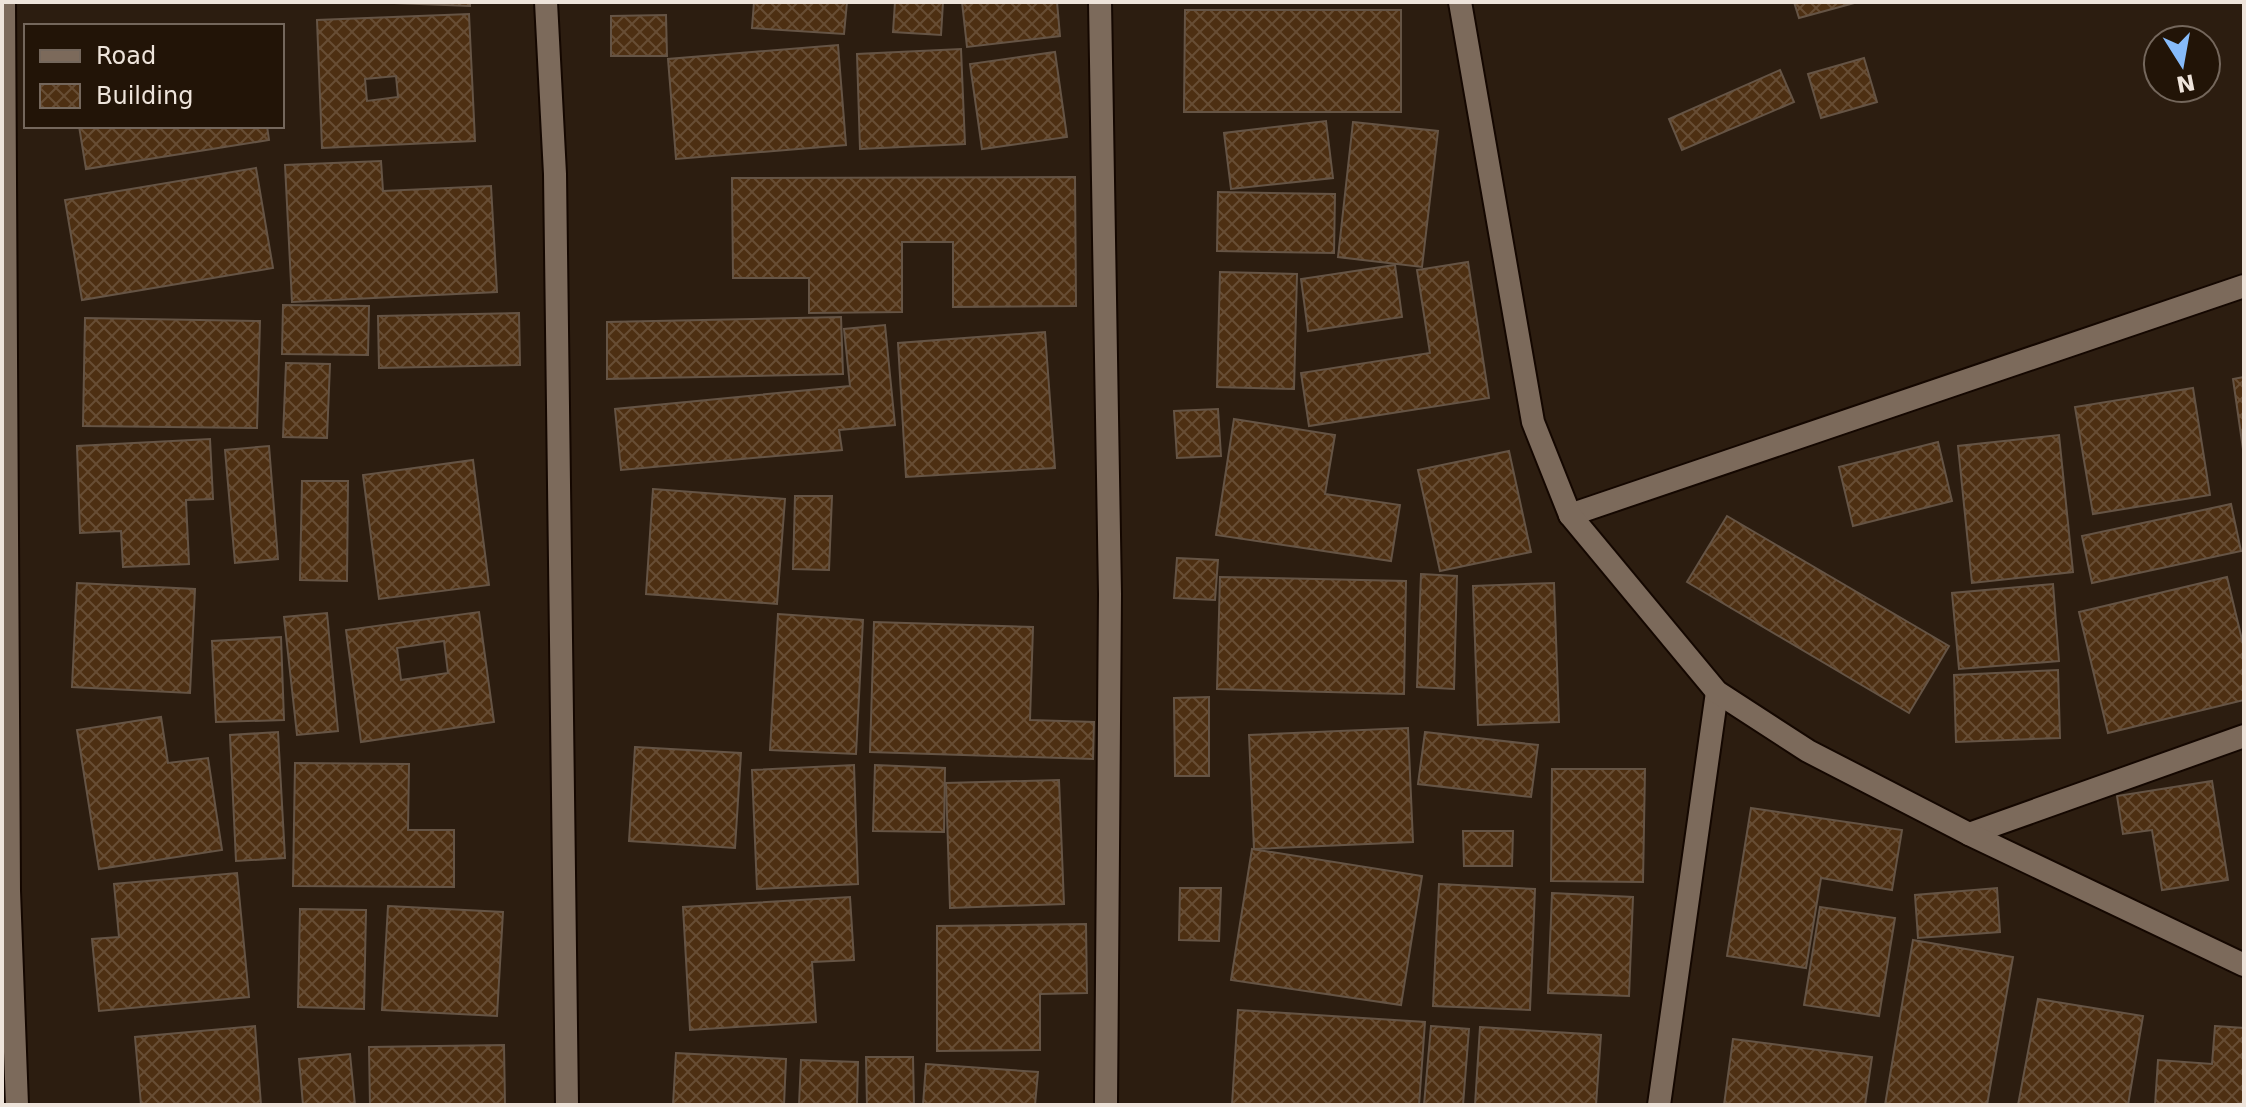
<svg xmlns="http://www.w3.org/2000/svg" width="2246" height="1107" viewBox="0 0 2246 1107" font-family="'DejaVu Sans',sans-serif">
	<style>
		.building { fill: url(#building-cross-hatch); stroke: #655445; stroke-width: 2; fill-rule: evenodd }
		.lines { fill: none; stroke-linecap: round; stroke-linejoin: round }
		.minor-casing { stroke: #140700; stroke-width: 26 }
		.tertiary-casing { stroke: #140700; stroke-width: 26 }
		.minor { stroke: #7c6a5b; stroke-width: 22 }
		.tertiary { stroke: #7c6a5b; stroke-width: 22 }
	</style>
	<defs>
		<pattern id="building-cross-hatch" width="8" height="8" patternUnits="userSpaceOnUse" patternTransform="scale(2)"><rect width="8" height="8" fill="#4d2f12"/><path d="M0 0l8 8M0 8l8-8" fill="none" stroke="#674d34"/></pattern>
	</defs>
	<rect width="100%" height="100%" fill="#2c1d10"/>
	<g class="building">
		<path d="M368,2H470V6Z"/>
		<path d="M754,2H847L844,34L752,28Z"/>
		<path d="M895,2H943L941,35L893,32Z"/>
		<path d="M962,2H1057L1060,36L967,47Z"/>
		<path d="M1794,2H1858L1799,18Z"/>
		<path d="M1185,10H1401V112H1184Z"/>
		<path d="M469,14L475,141L322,148L317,20ZM396,76L398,97L367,101L365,79Z"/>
		<path d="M666,15L667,56H611V16Z"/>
		<path d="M838,45L846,145L676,159L668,59Z"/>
		<path d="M961,49L965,144L860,149L857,54Z"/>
		<path d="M1055,52L1067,137L982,149L970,64Z"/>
		<path d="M1864,58L1877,102L1821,118L1808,74Z"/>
		<path d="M1780,70L1794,102L1682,150L1669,119Z"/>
		<path d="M1326,121L1333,178L1231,189L1224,133Z"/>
		<path d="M1353,122L1438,131L1422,267L1338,257Z"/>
		<path d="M79,126H267L269,140L86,169Z"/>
		<path d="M381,161L383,191L491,186L497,292L292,302L285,165Z"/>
		<path d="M256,168L273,268L82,300L65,200Z"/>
		<path d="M1075,177L1076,306L953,307V242H902V312L809,313V278H733L732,178Z"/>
		<path d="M1218,192L1335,194L1334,253L1217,251Z"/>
		<path d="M1468,262L1489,398L1309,426L1301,373L1430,353L1417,270Z"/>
		<path d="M1395,265L1402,317L1308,331L1301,279Z"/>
		<path d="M1220,272L1297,274L1294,389L1217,387Z"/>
		<path d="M283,305L369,306L368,355L282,354Z"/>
		<path d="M519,313L520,365L379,368L378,316Z"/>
		<path d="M841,317L843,374L607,379V322Z"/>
		<path d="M85,318L260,321L257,428L83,426Z"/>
		<path d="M885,325L895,425L839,430L842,450L621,470L615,409L850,386L844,329Z"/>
		<path d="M1045,332L1055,468L906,477L898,343Z"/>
		<path d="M286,363L330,364L327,438L283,437Z"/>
		<path d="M2244,377V456L2233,379Z"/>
		<path d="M2193,388L2210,495L2093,514L2075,407Z"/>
		<path d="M1218,409L1221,456L1177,458L1174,411Z"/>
		<path d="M1234,419L1335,435L1325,494L1400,505L1391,561L1216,535Z"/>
		<path d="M2059,435L2073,572L1972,583L1958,446Z"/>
		<path d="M210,439L213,499L186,500L189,564L123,567L121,531L80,533L77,446Z"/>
		<path d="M1938,442L1952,501L1853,526L1839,467Z"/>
		<path d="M269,446L278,559L235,563L225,450Z"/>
		<path d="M1509,451L1531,552L1440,571L1418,470Z"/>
		<path d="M473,460L489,585L379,599L363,475Z"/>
		<path d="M302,481H348L347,581L300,580Z"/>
		<path d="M653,489L785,499L777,604L646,594Z"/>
		<path d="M795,496H832L829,570L793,569Z"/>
		<path d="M2231,504L2241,551L2092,583L2082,536Z"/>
		<path d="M1727,516L1949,646L1909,713L1687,582Z"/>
		<path d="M1177,558L1218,560L1215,600L1174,598Z"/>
		<path d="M1421,574L1457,576L1454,689L1417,687Z"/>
		<path d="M1220,577L1406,581L1404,694L1217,689Z"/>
		<path d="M2227,577L2244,648V700L2108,733L2079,612Z"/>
		<path d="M77,583L195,589L190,693L72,687Z"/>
		<path d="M1554,583L1559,722L1478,725L1473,586Z"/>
		<path d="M2053,584L2059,661L1959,669L1952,593Z"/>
		<path d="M479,612L494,722L361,742L346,630ZM444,641L448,673L401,680L397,648Z"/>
		<path d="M327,613L338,731L297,735L284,617Z"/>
		<path d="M778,614L863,620L856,754L770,750Z"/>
		<path d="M874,622L1033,627L1030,720L1094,722L1093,759L870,752Z"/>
		<path d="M281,637L284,720L216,722L212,641Z"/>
		<path d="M2058,670L2060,738L1956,742L1954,675Z"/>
		<path d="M1209,697V776H1175L1174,698Z"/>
		<path d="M161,717L168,763L208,758L222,850L99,869L77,730Z"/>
		<path d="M1408,728L1413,842L1254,849L1249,735Z"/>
		<path d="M278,732L285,858L236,861L230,735Z"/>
		<path d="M1425,732L1538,745L1531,797L1418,784Z"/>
		<path d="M635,747L741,753L735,848L629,841Z"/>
		<path d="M295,763L409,764L408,830H454V887L293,886Z"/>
		<path d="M854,765L858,884L757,889L752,770Z"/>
		<path d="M875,765L945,768L944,832L873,831Z"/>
		<path d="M1552,769H1645L1643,882L1551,881Z"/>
		<path d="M1059,780L1064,904L950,908L946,783Z"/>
		<path d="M2212,781L2228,880L2162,890L2152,830L2123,834L2117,796Z"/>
		<path d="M1751,808L1902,830L1892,890L1821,878L1806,968L1727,956Z"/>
		<path d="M1463,831H1513L1512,866H1464Z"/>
		<path d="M1252,849L1422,876L1401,1005L1231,980Z"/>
		<path d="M237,873L249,997L99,1011L92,939L119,937L114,884Z"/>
		<path d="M1439,884L1535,889L1530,1010L1433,1006Z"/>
		<path d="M1180,888H1221L1219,941L1179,940Z"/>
		<path d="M1997,888L2000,932L1918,938L1915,895Z"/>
		<path d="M1552,893L1633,897L1629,996L1548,993Z"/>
		<path d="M850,897L854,960L812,962L816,1022L690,1030L683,907Z"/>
		<path d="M388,906L503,912L497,1016L382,1010Z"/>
		<path d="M1820,907L1895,918L1879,1016L1804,1005Z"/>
		<path d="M300,909L366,910L364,1009L298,1007Z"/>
		<path d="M1086,924L1087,993L1040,994V1050L937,1051V926Z"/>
		<path d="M1913,940L2013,957L1987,1105H1885Z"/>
		<path d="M2038,999L2143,1016L2128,1105H2018Z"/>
		<path d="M1238,1010L1425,1022L1419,1105H1232Z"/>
		<path d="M255,1026L261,1105H141L135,1037Z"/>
		<path d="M1431,1026L1469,1029L1463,1105H1424Z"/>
		<path d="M2215,1026L2244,1028V1105H2155L2158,1060L2212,1064Z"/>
		<path d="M1480,1027L1601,1035L1596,1105H1475Z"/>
		<path d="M1733,1039L1872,1057L1865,1105H1724Z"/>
		<path d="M504,1045L505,1105H370L369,1047Z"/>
		<path d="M676,1053L786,1059L784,1105H673Z"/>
		<path d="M350,1054L355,1105H303L299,1059Z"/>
		<path d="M866,1057H913L914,1105H867Z"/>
		<path d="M801,1060L858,1062L857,1105H799Z"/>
		<path d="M926,1064L1038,1072L1035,1105H923Z"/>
	</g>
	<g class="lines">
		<defs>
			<g id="minor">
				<path d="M4,2L9,891L17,1105"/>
				<path d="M546,2L555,174L567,1105"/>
				<path d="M1100,2L1110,594L1106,1105"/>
				<path d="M1570,515L2244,286"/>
				<path d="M1969,834L2244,736"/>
				<path d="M1659,1105L1717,692"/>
			</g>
			<path id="tertiary" d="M1460,2L1533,422L1570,515L1717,692L1808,751L1969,834L2244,965"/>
		</defs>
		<use href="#minor" class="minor-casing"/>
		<use href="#tertiary" class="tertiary-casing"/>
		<use href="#minor" class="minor"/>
		<use href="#tertiary" class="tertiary"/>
	</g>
	<rect width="2246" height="1107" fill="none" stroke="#eee4db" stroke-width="8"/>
	<rect x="24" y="24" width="260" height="104" fill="#221407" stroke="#74675c" stroke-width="2"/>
	<rect x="40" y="50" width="40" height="12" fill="#7c6a5b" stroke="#74675c" stroke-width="2"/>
	<text x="96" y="64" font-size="24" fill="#eee4db">Road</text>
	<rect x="40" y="84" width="40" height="24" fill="url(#building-cross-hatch)" stroke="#74675c" stroke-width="2"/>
	<text x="96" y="104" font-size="24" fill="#eee4db">Building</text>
	<g transform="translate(2182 64) rotate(169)"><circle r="38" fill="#221407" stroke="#74675c" stroke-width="2"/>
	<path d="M0-6L14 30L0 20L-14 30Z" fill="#86bbfb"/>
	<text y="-12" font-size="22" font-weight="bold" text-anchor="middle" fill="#eee4db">N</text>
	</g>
</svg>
